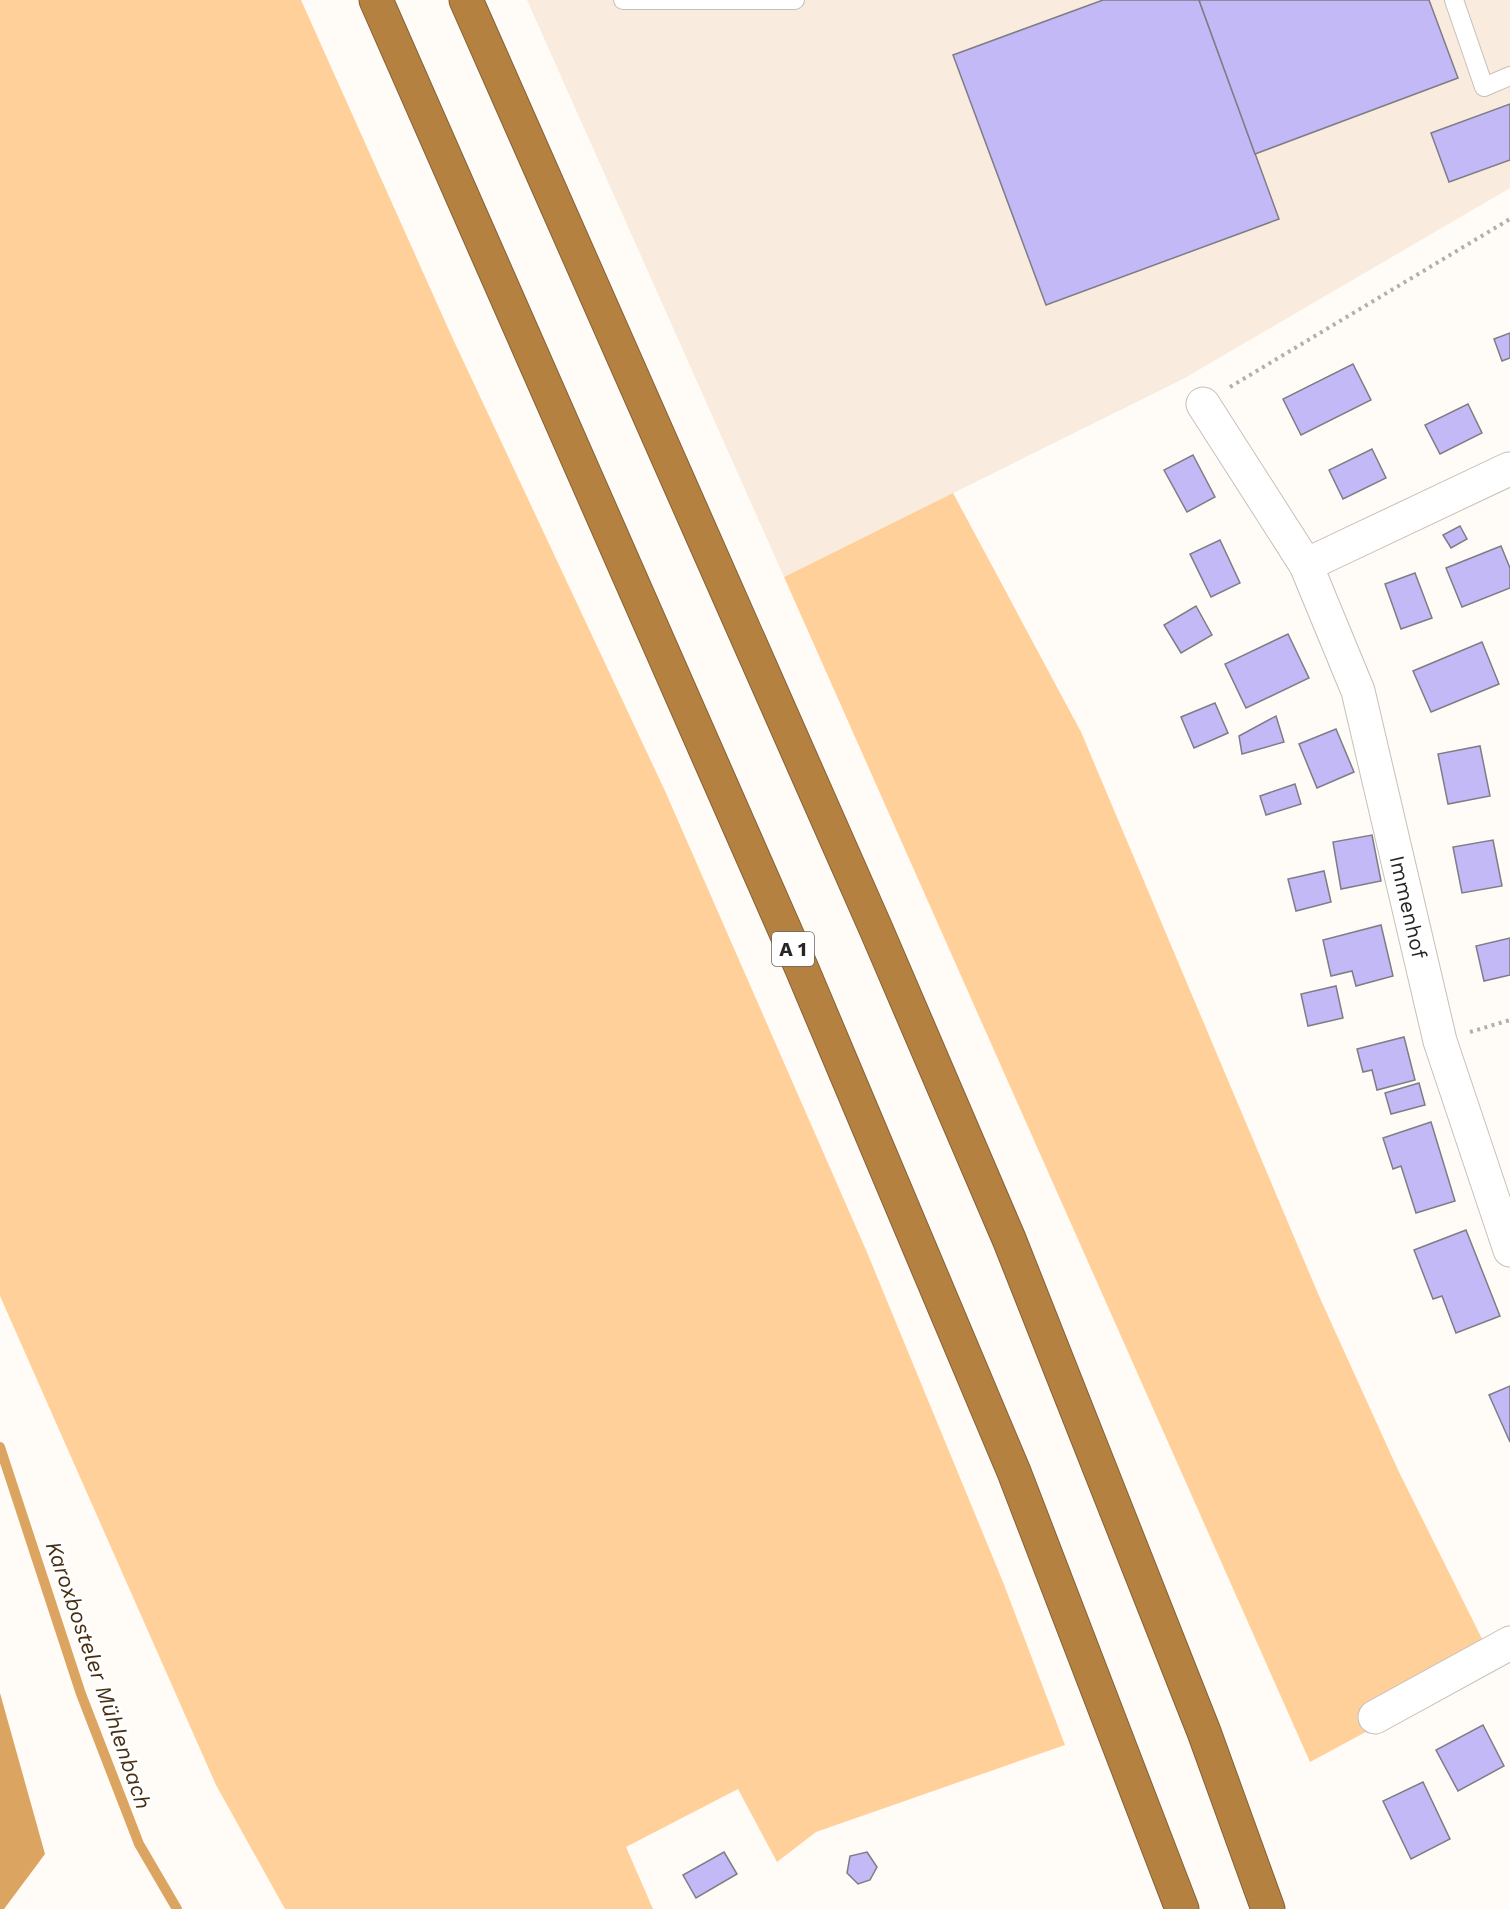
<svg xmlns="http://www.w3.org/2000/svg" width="1510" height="1909" viewBox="0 0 1510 1909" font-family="'Work Sans',sans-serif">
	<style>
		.built { fill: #f9ecde }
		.green { fill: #ffd09a }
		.water { fill: #dba461 }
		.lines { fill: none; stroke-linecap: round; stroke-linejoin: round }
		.stream { stroke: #dba461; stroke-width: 10 }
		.building { fill: #c2b9f6; stroke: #7e7d86; stroke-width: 1.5 }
		.lane-casing { stroke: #c7c0b8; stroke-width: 20 }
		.street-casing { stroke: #c7c0b8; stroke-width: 35 }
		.highway-casing { stroke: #846136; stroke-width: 35 }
		.path { stroke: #b3afab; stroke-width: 4; stroke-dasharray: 3 4.5; stroke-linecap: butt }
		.lane { stroke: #fff; stroke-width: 18 }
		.street { stroke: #fff; stroke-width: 33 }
		.highway { stroke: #b58140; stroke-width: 33 }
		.labels { text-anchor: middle; stroke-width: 6; stroke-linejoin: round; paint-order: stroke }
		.shield { fill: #fff; stroke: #686665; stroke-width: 1.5 }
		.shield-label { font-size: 20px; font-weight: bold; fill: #282523 }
		.street-label { font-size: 21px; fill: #282523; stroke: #fff }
		.water-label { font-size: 22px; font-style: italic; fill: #462f12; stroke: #fff }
	</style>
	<rect width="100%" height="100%" fill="#fffbf6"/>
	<path class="built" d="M527,0H1510V188L1183,379L784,577Z"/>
	<g class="green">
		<path d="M0,0H301L452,337L665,791L866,1250L1003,1582L1065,1745L816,1832L777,1862L738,1789L626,1847L653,1909H285L216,1785L0,1296Z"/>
		<path d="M953,493L1081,732L1319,1296L1398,1470L1494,1663L1310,1762L784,577Z"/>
	</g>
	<path class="water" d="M0,1693L45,1854L4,1909H0Z"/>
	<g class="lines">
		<path class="stream" d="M0,1447L81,1694L139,1844L177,1909"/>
	</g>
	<g class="building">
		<path d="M1103,0H1199L1279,219L1046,305L953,55Z"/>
		<path d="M1199,0H1429L1458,78L1255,154Z"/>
		<path d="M1510,104V160L1449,182L1431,133Z"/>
		<path d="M1510,333V358L1502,361L1494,339Z"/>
		<path d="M1353,364L1371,400L1301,435L1283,399Z"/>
		<path d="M1468,404L1482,433L1440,454L1425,425Z"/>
		<path d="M1372,449L1386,478L1343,499L1329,470Z"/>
		<path d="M1193,455L1215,497L1187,512L1164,470Z"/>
		<path d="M1460,526L1467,539L1451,548L1443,535Z"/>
		<path d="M1220,540L1240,583L1211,597L1190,554Z"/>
		<path d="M1501,546L1510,568V588L1462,607L1446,568Z"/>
		<path d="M1415,573L1432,618L1401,629L1385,584Z"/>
		<path d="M1196,606L1212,635L1181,653L1164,625Z"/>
		<path d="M1288,634L1309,678L1246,708L1225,664Z"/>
		<path d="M1482,642L1499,684L1431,712L1413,671Z"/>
		<path d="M1215,703L1228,733L1194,748L1181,717Z"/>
		<path d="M1276,716L1284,742L1242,754L1239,736Z"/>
		<path d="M1336,729L1354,772L1317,788L1299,744Z"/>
		<path d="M1480,746L1490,796L1448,804L1438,754Z"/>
		<path d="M1295,784L1301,804L1266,815L1260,796Z"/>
		<path d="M1372,835L1381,881L1341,889L1333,842Z"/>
		<path d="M1493,840L1502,886L1462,893L1453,847Z"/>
		<path d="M1324,871L1331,902L1296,911L1288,879Z"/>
		<path d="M1381,925L1393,976L1356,986L1352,971L1331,976L1323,940Z"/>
		<path d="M1510,938V975L1484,981L1476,946Z"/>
		<path d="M1336,986L1343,1018L1308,1026L1301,994Z"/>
		<path d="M1404,1037L1415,1080L1377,1090L1372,1070L1363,1072L1357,1049Z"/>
		<path d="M1419,1083L1425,1105L1391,1114L1385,1093Z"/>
		<path d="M1431,1122L1455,1201L1416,1213L1401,1166L1393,1169L1383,1138Z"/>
		<path d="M1466,1230L1500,1316L1456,1333L1442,1296L1433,1299L1414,1250Z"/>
		<path d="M1510,1386V1442L1489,1395Z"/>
		<path d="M1483,1725L1504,1766L1458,1791L1436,1750Z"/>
		<path d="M1423,1782L1450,1839L1411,1859L1383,1801Z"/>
		<path d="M724,1852L737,1874L696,1898L683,1875Z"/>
		<path d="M867,1852L877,1867L870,1880L858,1884L847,1873L850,1856Z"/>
	</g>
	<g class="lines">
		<defs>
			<g id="lane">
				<path d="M623,0H795"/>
				<path d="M1454,0L1484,87L1510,76"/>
			</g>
			<g id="street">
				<path d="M1203,404L1306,565L1358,691L1440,1041L1510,1250"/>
				<path d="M1306,565L1509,469"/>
				<path d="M1375,1717L1510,1643"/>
			</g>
			<g id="highway">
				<path d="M376,0L802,969L1014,1472L1182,1909"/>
				<path d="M466,0L876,929L1009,1239L1204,1732L1268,1909"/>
			</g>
		</defs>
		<use href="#lane" class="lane-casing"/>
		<use href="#street" class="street-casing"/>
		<use href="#highway" class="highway-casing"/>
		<g class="path">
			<path d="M1230,387L1510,219"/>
			<path d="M1470,1032L1510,1020"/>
		</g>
		<use href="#lane" class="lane"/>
		<use href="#street" class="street"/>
		<use href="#highway" class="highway"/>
	</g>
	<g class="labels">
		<rect class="shield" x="772" y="932" width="42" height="34" rx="4.5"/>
		<g class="shield-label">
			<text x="793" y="956">A 1</text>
		</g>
		<g class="street-label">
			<text transform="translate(1408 907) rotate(77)" y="7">Immenhof</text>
		</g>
		<g class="water-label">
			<text transform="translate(99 1675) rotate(71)" y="8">Karoxbosteler Mühlenbach</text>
		</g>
	</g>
</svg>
